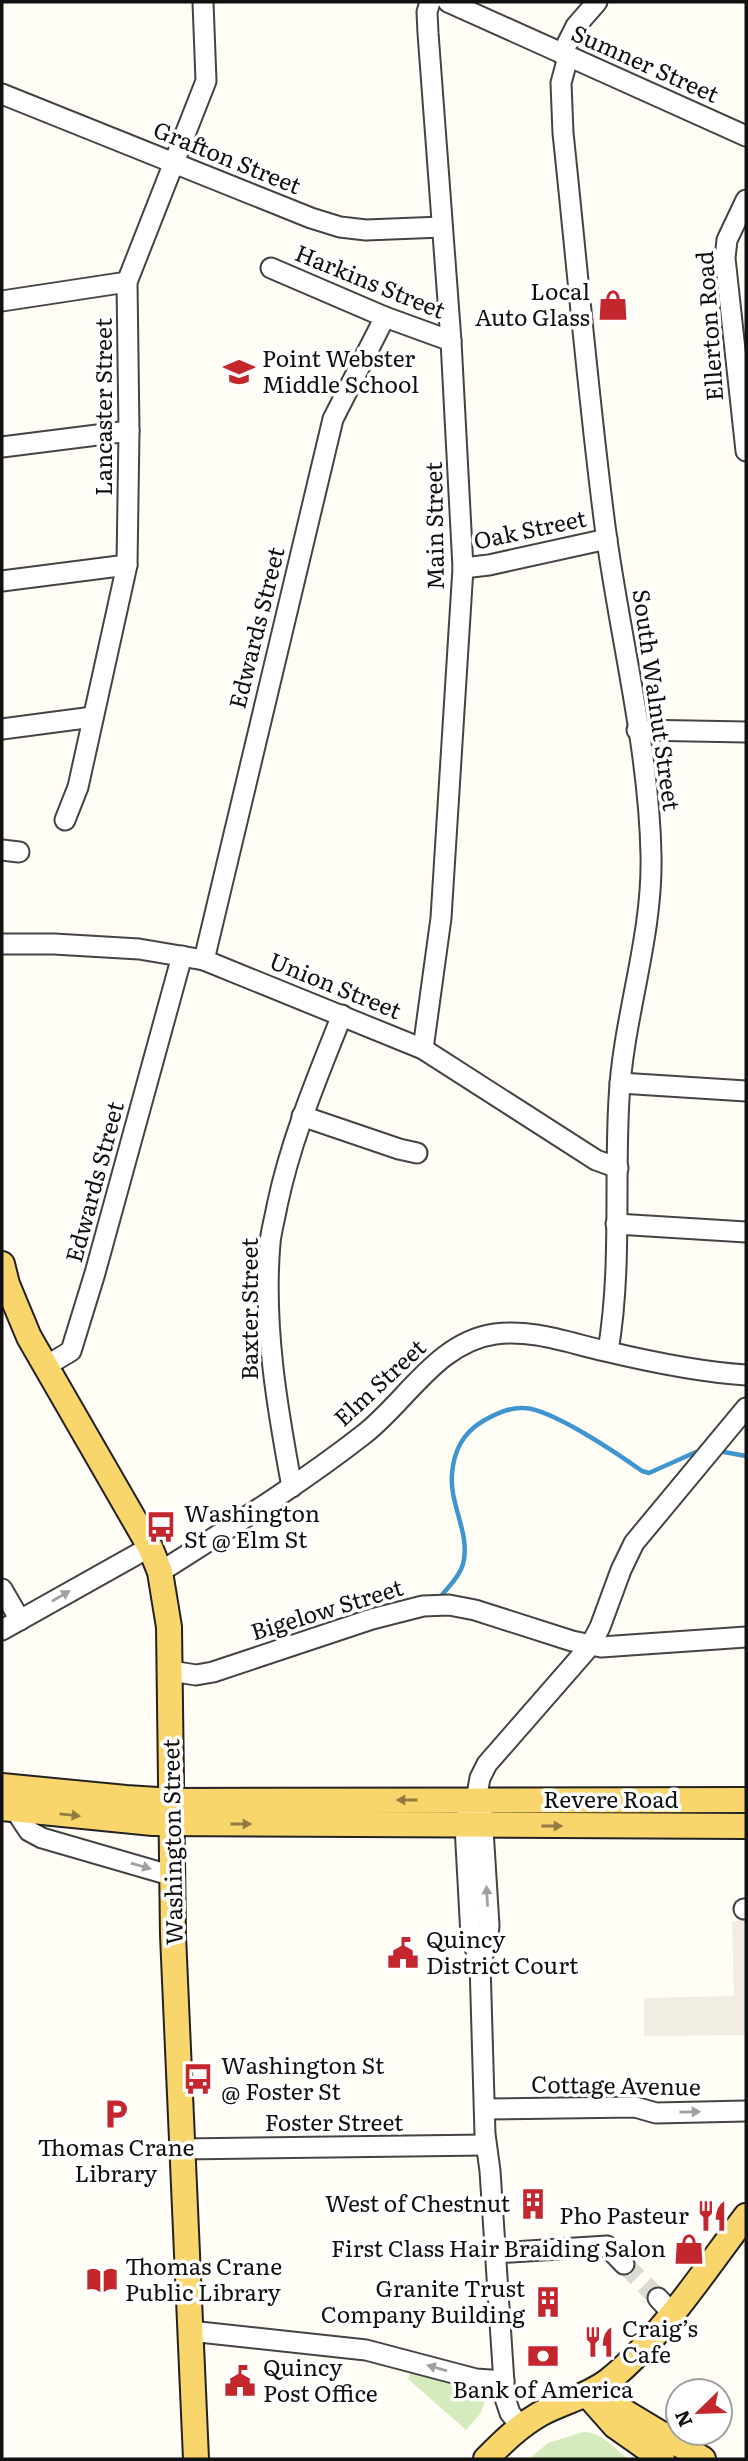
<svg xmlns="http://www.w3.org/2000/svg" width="748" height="2461" viewBox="0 0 748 2461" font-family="Literata,serif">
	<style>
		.green { fill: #d5ebbd }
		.plaza { fill: #f1ede2 }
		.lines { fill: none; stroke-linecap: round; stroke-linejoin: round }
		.stream { stroke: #3f96cf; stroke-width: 4.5 }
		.minor-tunnel { stroke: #dbdad3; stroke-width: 19; stroke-dasharray: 19 10; stroke-linecap: butt }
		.minor-casing { stroke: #444; stroke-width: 23 }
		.major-casing { stroke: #222; stroke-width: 28 }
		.minor { stroke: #fff; stroke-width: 19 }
		.major { stroke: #f9d66b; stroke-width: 24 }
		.oneway { fill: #a0a0a0 }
		.oneway2 { fill: #917d42 }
		.labels { text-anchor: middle; stroke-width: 7; stroke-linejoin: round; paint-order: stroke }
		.street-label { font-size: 23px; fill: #111; stroke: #fff }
		.poi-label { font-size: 23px; fill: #111; stroke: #fff; text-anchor: start }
	</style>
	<rect width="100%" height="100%" fill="#fffdf5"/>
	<g class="green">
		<path d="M410,2372L479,2392L485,2402L480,2414L466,2430L408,2379Z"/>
		<path d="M583,2432C600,2431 613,2447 626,2457L624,2459H529L548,2443Z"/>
	</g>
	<path class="plaza" d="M746,1920V2035L644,2036V1998L734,1996L732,1921Z"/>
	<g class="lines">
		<g class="stream">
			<path d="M724,1452L746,1456"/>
			<path d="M442,1595C449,1586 460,1576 463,1564C471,1534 449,1504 452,1474C454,1450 463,1433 483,1421C495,1414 510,1407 524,1408C552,1409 618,1454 642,1471L649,1473L696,1452"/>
		</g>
		<path class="minor-tunnel" d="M624,2264L658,2298"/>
		<defs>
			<g id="minor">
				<path d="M448,2L746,136"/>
				<path d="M562,54L576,26L597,2"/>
				<path d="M568,57L561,83L563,133C577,264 588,396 605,526C619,633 649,747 651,855C653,938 623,1017 619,1099C614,1183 622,1269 608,1351"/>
				<path d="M2,94L311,218L340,227L366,230L442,227"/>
				<path d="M746,200L727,240L725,258L746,451"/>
				<path d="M271,268L385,317L451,341"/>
				<path d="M2,301L127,282"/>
				<path d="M2,447L129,431"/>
				<path d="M463,568L489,565L607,539"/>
				<path d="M2,581L127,565"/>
				<path d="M2,729L93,717"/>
				<path d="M637,730L746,732"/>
				<path d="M65,820L78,787L127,565L129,431L127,282L206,81L203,2"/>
				<path d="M2,850L19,852"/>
				<path d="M2,944H54L139,949L204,960L423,1049L596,1160L618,1168"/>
				<path d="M204,960L333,419L385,317"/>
				<path d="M423,1049L441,918L463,568L451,341L428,33L427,12L430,2"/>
				<path d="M620,1083L746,1091"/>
				<path d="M302,1116L399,1149L417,1153"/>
				<path d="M616,1224L746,1232"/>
				<path d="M46,1366L71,1351L95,1273L182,956"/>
				<path d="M292,1487C277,1407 263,1325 270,1243C271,1231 275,1218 277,1206C291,1139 317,1078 342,1015"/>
				<path d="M160,1572C229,1528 299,1485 363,1435C406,1402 437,1342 495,1334C532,1329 569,1343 605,1351C651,1362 699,1372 746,1375"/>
				<path d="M2,1589L20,1620"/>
				<path d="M2,1630L150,1547"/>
				<path d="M171,1671L196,1675L213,1672L372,1619L423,1606L449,1605L475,1610L572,1641L601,1647L746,1637"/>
				<path d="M15,1810L29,1831L42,1838L173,1876"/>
				<path d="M744,1909H746"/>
				<path d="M480,1963L487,1944L489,1926L482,1813"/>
				<path d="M485,2109L635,2107L656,2113L746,2111"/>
				<path d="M182,2149L486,2145"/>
				<path d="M495,2253L607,2246L624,2264"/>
				<path d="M658,2298L672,2313"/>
				<path d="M190,2331L366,2350L476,2379L504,2381"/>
				<path d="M521,2427L510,2413L505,2398L490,2171L485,2134L480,1963L471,1936L465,1826L468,1812L476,1800L480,1778L487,1764L590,1646L600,1627L621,1570L634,1543L746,1408"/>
			</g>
			<g id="major">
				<path d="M2,1264L7,1284L29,1337L150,1547L160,1572L169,1627L173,1935L196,2459"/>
				<path d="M2,1786L126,1798L173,1801L746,1800"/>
				<path d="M2,1808L153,1823L746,1826"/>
				<path d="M588,2394L615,2406L703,2459"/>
				<path d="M592,2400L615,2426L662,2459"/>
				<path d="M486,2459C503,2442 519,2426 540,2414C562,2402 587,2397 608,2381C658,2342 707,2267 746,2216"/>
			</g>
		</defs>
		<use href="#minor" class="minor-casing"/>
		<use href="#major" class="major-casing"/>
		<use href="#minor" class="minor"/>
		<use href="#major" class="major"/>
	</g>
	<defs><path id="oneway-solid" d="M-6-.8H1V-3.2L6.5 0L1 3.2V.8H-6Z" transform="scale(1.75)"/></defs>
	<g class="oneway">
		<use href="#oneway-solid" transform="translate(61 1596) rotate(-30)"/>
		<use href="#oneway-solid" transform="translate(141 1866) rotate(16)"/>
		<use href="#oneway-solid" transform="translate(487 1896) rotate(-93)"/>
		<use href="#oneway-solid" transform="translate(690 2112) rotate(-1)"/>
		<use href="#oneway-solid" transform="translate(437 2368) rotate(-164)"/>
	</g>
	<g class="oneway2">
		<use href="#oneway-solid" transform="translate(407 1800) rotate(180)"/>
		<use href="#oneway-solid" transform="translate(70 1815) rotate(6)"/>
		<use href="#oneway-solid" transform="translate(241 1824)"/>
		<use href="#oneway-solid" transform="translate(552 1826)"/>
	</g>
	<defs>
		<symbol id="shop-bare" viewBox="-9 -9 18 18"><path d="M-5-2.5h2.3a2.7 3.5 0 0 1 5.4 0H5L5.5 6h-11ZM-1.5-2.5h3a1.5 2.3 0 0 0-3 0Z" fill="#c4262e" stroke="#fff" stroke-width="2.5" paint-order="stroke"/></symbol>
		<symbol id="school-bare" viewBox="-9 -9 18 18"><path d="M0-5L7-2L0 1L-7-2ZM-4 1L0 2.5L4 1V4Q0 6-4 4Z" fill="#c4262e" stroke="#fff" stroke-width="2.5" paint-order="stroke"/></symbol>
		<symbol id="bus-bare" viewBox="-9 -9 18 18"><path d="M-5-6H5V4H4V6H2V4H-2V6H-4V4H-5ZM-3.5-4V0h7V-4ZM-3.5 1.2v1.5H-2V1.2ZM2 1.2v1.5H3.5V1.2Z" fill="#c4262e" stroke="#fff" stroke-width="2.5" paint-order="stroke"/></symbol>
		<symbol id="civic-bare" viewBox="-9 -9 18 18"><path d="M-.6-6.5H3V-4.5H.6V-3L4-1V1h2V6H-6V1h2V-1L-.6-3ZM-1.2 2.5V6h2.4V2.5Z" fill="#c4262e" stroke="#fff" stroke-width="2.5" paint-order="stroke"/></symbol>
		<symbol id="parking-bare" viewBox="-9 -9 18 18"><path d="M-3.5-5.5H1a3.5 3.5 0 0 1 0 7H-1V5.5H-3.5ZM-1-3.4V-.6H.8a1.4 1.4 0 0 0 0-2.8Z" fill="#c4262e" stroke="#fff" stroke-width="2.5" paint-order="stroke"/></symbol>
		<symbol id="building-bare" viewBox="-9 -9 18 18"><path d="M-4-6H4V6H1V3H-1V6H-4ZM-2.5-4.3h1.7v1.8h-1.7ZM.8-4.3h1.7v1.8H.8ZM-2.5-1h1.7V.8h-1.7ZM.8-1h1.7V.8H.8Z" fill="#c4262e" stroke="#fff" stroke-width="2.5" paint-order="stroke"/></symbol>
		<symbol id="restaurant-bare" viewBox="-9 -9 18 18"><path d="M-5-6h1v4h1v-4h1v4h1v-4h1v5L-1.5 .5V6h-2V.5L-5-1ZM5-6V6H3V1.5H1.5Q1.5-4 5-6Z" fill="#c4262e" stroke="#fff" stroke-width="2.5" paint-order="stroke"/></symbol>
		<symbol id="library-bare" viewBox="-9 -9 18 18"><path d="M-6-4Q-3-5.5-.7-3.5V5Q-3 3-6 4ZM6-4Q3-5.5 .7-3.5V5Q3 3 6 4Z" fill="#c4262e" stroke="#fff" stroke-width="2.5" paint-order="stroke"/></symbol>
		<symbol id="bank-bare" viewBox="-9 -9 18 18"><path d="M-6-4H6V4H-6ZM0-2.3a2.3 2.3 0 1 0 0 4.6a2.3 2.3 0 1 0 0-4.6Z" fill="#c4262e" stroke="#fff" stroke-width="2.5" paint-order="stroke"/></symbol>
	</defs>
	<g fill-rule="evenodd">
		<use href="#shop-bare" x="591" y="283" width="44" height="44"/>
		<use href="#school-bare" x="217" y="350" width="44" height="44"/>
		<use href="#bus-bare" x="139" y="1505" width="44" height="44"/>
		<use href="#civic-bare" x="381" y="1931" width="44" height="44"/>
		<use href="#bus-bare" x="176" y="2057" width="44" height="44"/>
		<use href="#parking-bare" x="94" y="2092" width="44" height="44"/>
		<use href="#building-bare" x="511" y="2182" width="44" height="44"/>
		<use href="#restaurant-bare" x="690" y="2194" width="44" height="44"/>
		<use href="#shop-bare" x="667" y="2227" width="44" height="44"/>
		<use href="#library-bare" x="80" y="2258" width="44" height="44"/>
		<use href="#building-bare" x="526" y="2280" width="44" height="44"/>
		<use href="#restaurant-bare" x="577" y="2320" width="44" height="44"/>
		<use href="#bank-bare" x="521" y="2334" width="44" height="44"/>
		<use href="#civic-bare" x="218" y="2359" width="44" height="44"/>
	</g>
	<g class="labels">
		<g class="street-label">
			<text transform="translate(645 64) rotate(24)" y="8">Sumner Street</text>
			<text transform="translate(227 158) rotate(22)" y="8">Grafton Street</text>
			<text transform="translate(370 282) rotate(22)" y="8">Harkins Street</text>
			<text transform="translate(710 326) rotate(-94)" y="8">Ellerton Road</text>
			<text transform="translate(104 407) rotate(-90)" y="8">Lancaster Street</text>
			<text transform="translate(435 526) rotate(-91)" y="8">Main Street</text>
			<text transform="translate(530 530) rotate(-12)" y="8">Oak Street</text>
			<text transform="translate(257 628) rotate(-76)" y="8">Edwards Street</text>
			<text transform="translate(656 700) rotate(82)" y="8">South Walnut Street</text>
			<text transform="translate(335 986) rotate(22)" y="8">Union Street</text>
			<text transform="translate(95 1182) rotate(-75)" y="8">Edwards Street</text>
			<text transform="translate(250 1309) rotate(-90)" y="8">Baxter Street</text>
			<text transform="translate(380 1383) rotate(-43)" y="8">Elm Street</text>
			<text transform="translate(327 1610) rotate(-17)" y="8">Bigelow Street</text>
			<text x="611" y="1808">Revere Road</text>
			<text transform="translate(173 1842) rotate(-91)" y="8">Washington Street</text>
			<text transform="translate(616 2086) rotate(1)" y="8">Cottage Avenue</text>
			<text x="334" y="2131">Foster Street</text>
		</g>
		<g class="poi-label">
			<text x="590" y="300" text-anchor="end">Local<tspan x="590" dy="26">Auto Glass</tspan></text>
			<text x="262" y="367">Point Webster<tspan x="262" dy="26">Middle School</tspan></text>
			<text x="184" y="1522">Washington<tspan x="184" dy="26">St @ Elm St</tspan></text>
			<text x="426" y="1948">Quincy<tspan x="426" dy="26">District Court</tspan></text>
			<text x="221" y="2074">Washington St<tspan x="221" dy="26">@ Foster St</tspan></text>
			<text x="116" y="2156" text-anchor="middle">Thomas Crane<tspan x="116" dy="26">Library</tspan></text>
			<text x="510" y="2212" text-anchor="end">West of Chestnut</text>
			<text x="689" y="2224" text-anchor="end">Pho Pasteur</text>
			<text x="666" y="2257" text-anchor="end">First Class Hair Braiding Salon</text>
			<text x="125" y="2275">Thomas Crane<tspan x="125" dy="26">Public Library</tspan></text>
			<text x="525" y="2297" text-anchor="end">Granite Trust<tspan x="525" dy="26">Company Building</tspan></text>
			<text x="622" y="2337">Craig’s<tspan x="622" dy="26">Cafe</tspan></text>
			<text x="263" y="2376">Quincy<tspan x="263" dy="26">Post Office</tspan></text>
			<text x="543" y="2398" text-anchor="middle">Bank of America</text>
		</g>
	</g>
	<rect width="748" height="2461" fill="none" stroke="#111111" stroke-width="7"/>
	<g transform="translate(699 2412) rotate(247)"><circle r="33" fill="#ffffff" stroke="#a0a0a0" stroke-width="2"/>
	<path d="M0-5L12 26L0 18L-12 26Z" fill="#c4262e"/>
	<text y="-10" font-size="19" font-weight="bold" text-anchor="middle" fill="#111111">N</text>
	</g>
</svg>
